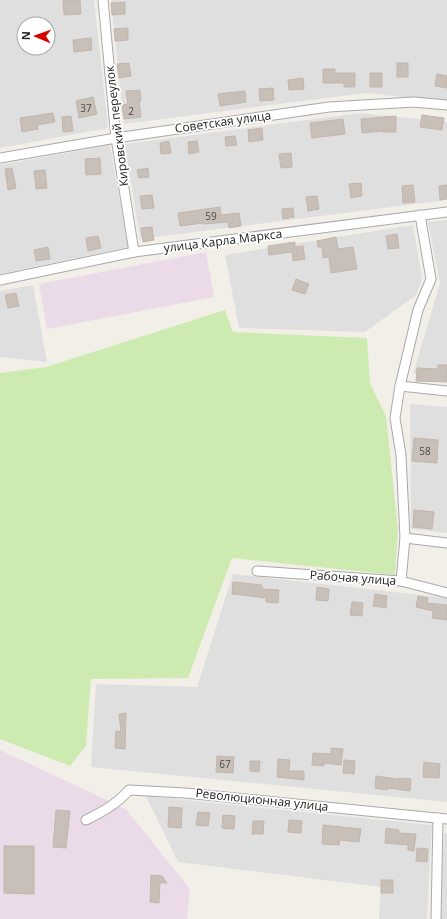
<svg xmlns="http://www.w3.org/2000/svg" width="447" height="919" viewBox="0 0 447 919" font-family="'Open Sans',sans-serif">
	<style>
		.residential { fill: #e0dfdf; fill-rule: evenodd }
		.industrial { fill: #ebdbe8 }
		.grass { fill: #cdebb0 }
		.building { fill: #c7bfb8; stroke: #c4b6ab }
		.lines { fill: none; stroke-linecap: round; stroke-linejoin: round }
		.minor-casing { stroke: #a9a9a9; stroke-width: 11 }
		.minor { stroke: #fff; stroke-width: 9 }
		.labels { text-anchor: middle; stroke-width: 3.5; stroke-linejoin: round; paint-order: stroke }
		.number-label { font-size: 10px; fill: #4b4948 }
		.street-label { font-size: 12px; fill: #222; stroke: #fff }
	</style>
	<rect width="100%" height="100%" fill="#f2efe9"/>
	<g class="residential">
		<path d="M0,0H94L108,128L0,148ZM24,24H48V48H24Z"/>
		<path d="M111,0H447V102L366,93L124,124Z"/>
		<path d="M360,113L447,122V200L140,239L125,144Z"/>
		<path d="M110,145L128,247L0,274V165Z"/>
		<path d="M447,220V379L413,374L440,283L428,222Z"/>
		<path d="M413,225L422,279L416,295L365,332L239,328L225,255Z"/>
		<path d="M33,285L47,362L0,357V291Z"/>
		<path d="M410,404L447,407V533L411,529Z"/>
		<path d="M233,574L447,598V802L91,767L96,684L197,687Z"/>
		<path d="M146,796L432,825L427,919H379L381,887L178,862Z"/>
		<path d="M444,833H447V919H440Z"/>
	</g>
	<g class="industrial">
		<path d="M206,252L214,297L47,329L39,284Z"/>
		<path d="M0,750L126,809L190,889L187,919H0Z"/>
	</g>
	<path class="grass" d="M225,310L233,332L367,338L370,383L386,416L398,530L395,575L232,558L188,678L91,679L86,746L70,766L0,739V373L46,367Z"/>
	<g class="building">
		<path d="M63,0H80L81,14L64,15Z"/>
		<path d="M125,2V14L112,15L111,3Z"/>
		<path d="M128,28V40L115,41L114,29Z"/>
		<path d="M91,38L92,50L74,52L73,40Z"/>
		<path d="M129,63L131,76L119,78L117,64Z"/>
		<rect x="397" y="63" width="11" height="14"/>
		<path d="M323,69H335V73H355V87H344V83H323Z"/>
		<rect x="370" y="73" width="12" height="14"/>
		<path d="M437,74L447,76V88L435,86Z"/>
		<path d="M303,78L304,89L289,90L288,80Z"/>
		<path d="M273,88L274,100L260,101L259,89Z"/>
		<path d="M140,90L141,101H139L141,117L124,119L122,105L128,104L126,91Z"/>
		<path d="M245,91L246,102L220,106L218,94Z"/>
		<path d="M93,97L97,114L79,118L76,101Z"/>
		<path d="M53,113L55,122L37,125L38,129L22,132L20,118Z"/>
		<path d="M422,115L444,118L442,130L420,127Z"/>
		<path d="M71,116L73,131L63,132L62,117Z"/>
		<path d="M396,116V132H383V131L362,133L361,119Z"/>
		<path d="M343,119L345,134L312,138L310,123Z"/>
		<path d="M262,128L263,140L249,142L248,130Z"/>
		<path d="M235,136L237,145L226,146L225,137Z"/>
		<path d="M169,141L171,153L161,154L160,143Z"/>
		<path d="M197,141L199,152L189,154L188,142Z"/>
		<path d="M291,153L292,167L281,168L279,154Z"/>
		<path d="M100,158L101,174L86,175L85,159Z"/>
		<path d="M12,168L16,188L8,190L5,169Z"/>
		<path d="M148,168L149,177L139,178L137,170Z"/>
		<path d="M45,170L47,188L36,189L34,171Z"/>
		<path d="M361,183L362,196L351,198L349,184Z"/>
		<path d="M413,185L415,202L403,203L402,186Z"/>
		<path d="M447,185V199L440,200L439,186Z"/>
		<path d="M152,195L154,208L142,209L140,196Z"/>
		<path d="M317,196L319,209L308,211L306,197Z"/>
		<path d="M220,207L221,215L239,213L241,226L229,228L228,222L203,224V223L180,226L178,213Z"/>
		<path d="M293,208L294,217L283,219L282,209Z"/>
		<path d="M152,227L154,240L143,242L141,228Z"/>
		<path d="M397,234L399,248L388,249L386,236Z"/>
		<path d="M98,236L101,248L88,251L86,238Z"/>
		<path d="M336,237L338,249L353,247L357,269L331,273L329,257L323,258L322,247H318L317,241Z"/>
		<path d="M295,242V247L303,246L305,259L293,261L292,252L269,255L268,246Z"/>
		<path d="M48,247L50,259L36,261L34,250Z"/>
		<path d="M296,279L309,284L305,294L292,290Z"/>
		<path d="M16,293L19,306L8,308L5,295Z"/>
		<path d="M438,365H447V382L416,381L417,368L438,369Z"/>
		<path d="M414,438L438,440L437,463L412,461Z"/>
		<path d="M414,510L434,512L432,529L413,527Z"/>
		<path d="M233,582L262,585V589L279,590L278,603L266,602V598L232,594Z"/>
		<path d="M317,587L329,589L328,601L316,600Z"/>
		<path d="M375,594L387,596L386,608L373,606Z"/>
		<path d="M418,596L428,598L427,603L447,605V620L432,618L433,611L416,607Z"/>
		<path d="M352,602L363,603L362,616L350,615Z"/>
		<path d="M126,713L125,749L115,748L116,731L121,732L119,714Z"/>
		<path d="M331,748L343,749L341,765L324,763V766L312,765L313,753L331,754Z"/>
		<path d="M217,756L234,757L233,773L216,772Z"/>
		<path d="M278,759L290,760L289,771H304V780L277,777Z"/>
		<path d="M344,760L355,761L354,774L343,773Z"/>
		<path d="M250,761H260L259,772L250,771Z"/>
		<path d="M424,762L440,764L439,778L423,777Z"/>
		<path d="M376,776L398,779L399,778L411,779L410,791L388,788L387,790L375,788Z"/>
		<path d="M169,807L182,808L181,828L168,827Z"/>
		<path d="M56,810L70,811L66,848L53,847Z"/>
		<path d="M198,812L210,813L208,826L196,825Z"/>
		<path d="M223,815L235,816L234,829L222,828Z"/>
		<path d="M289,820L302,821L301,833L288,832Z"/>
		<path d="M253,821H264L263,834H252Z"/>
		<path d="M323,825L361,829L359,842L340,840L339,845L322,844Z"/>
		<path d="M386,828L399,830V833L416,834L414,851L408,850V845L385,843Z"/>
		<path d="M4,846H34V894L4,893Z"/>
		<path d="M417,848L428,849L427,862L416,861Z"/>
		<path d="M151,875L162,876L167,883H160L159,903L150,902Z"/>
		<rect x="381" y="880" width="12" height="13"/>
	</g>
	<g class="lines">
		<defs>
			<g id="minor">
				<path d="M103,0L116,138L134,252"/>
				<path d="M0,158L116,138L329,107L414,102L447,105"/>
				<path d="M0,280L134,252L447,212"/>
				<path d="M400,386L447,391"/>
				<path d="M405,538L447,543"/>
				<path d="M257,571L401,581L447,593"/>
				<path d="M401,581L405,538L401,455L395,418L400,386L418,310L431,279L420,215"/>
				<path d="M86,820C102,812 117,804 129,790L185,793L447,819"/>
				<path d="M436,919L438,818"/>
			</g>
		</defs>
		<use href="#minor" class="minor-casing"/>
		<use href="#minor" class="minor"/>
	</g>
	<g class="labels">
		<g class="number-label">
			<text x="86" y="112">37</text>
			<text x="131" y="115">2</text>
			<text x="211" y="220">59</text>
			<text x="425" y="455">58</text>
			<text x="225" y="768">67</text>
		</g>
		<g class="street-label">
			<text transform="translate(223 122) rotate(-8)" y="4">Советская улица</text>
			<text transform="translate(117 126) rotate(-97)" y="4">Кировский переулок</text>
			<text transform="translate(223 241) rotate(-7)" y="4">улица Карла Маркса</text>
			<text transform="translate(353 578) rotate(4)" y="4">Рабочая улица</text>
			<text transform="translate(262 800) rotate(6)" y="4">Революционная улица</text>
		</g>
	</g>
	<g transform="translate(36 36) rotate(272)"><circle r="19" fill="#ffffff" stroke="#a7a7a7"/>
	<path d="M0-3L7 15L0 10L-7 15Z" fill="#d40000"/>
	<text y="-6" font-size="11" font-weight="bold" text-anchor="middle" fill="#222222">N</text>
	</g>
</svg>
